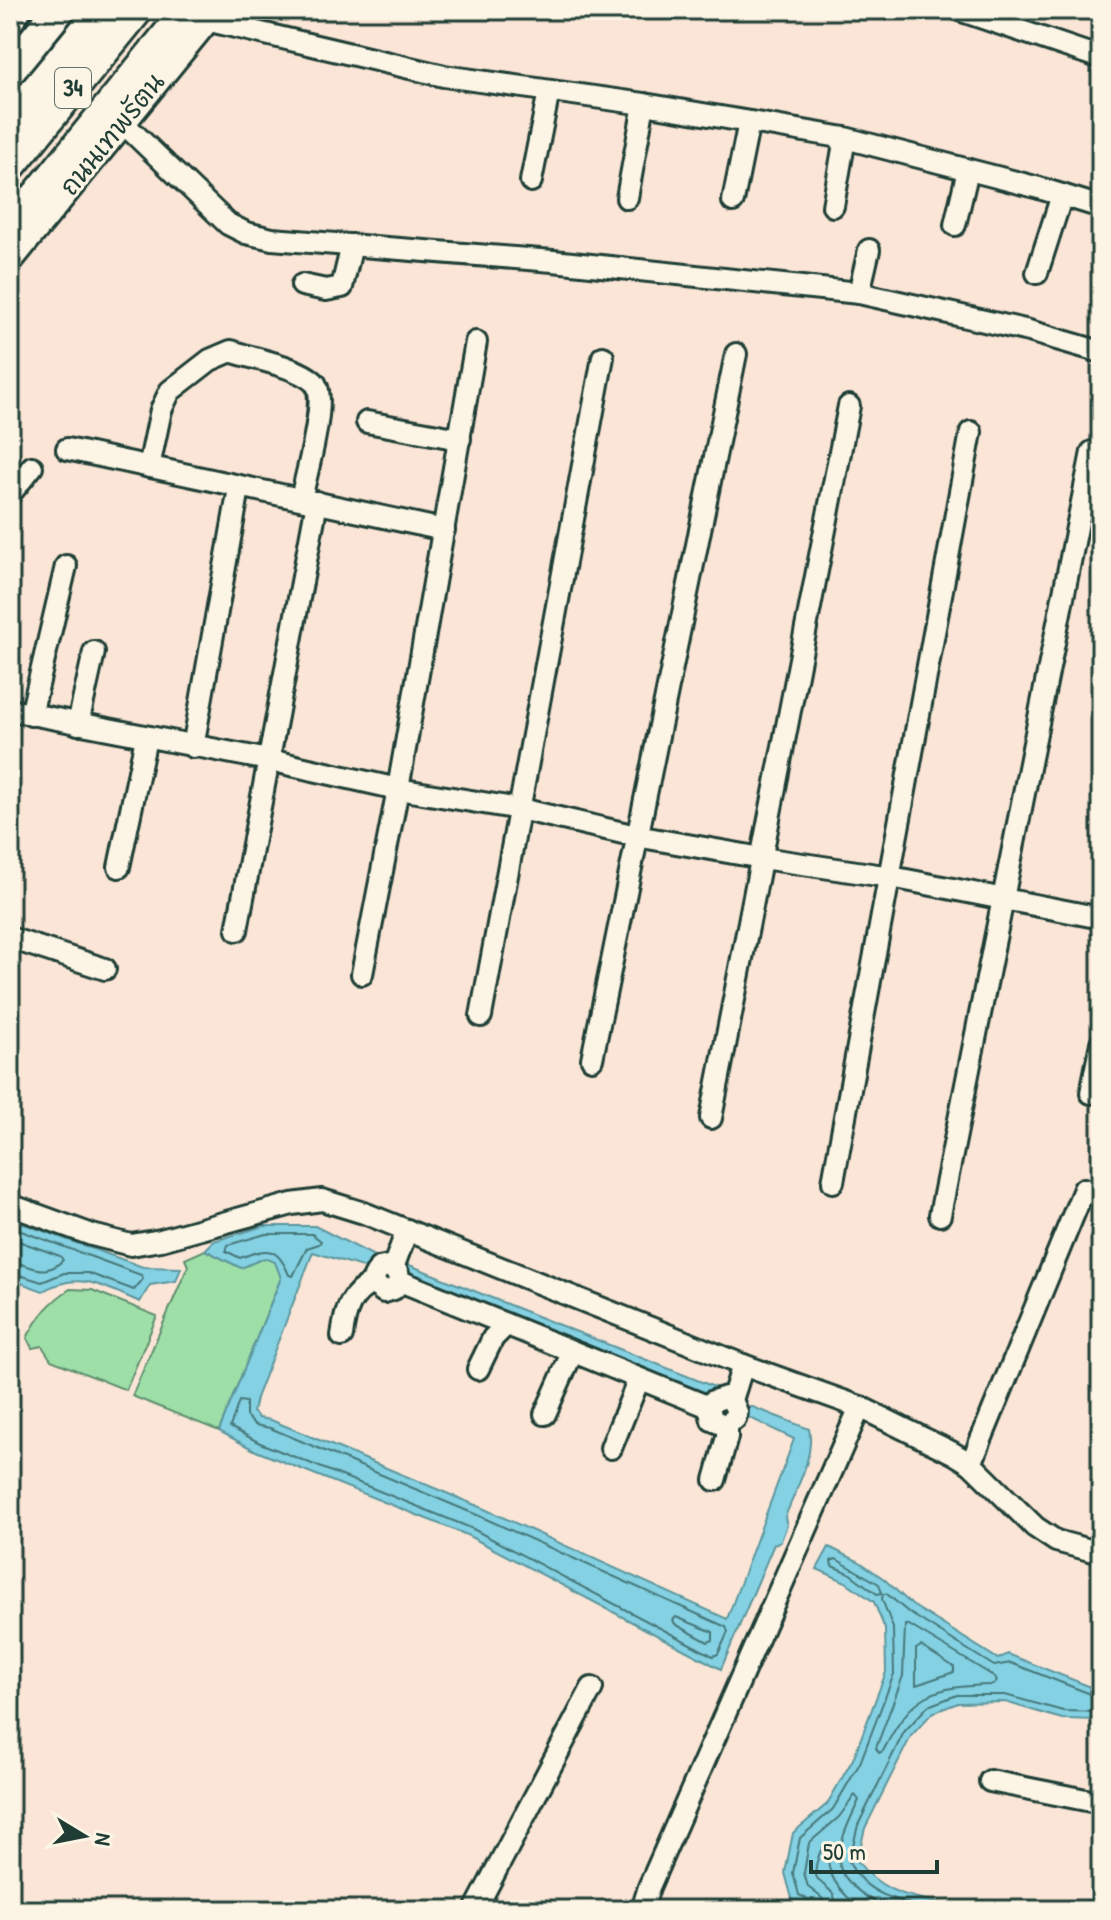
<svg xmlns="http://www.w3.org/2000/svg" width="1111" height="1920" viewBox="0 0 1111 1920" font-family="'Patrick Hand','Playpen Sans Thai',sans-serif">
	<style>
		.green { fill: #9edfa8; stroke: #5e8e6e; stroke-width: 2 }
		.water { fill: #84d1e3; stroke: #5c969d; stroke-width: 2 }
		.lines { fill: none; stroke-linecap: round; stroke-linejoin: round }
		.shore { stroke: #47787a; stroke-width: 2 }
		.minor-casing { stroke: #1f3d34; stroke-width: 26 }
		.major-casing { stroke: #1f3d34; stroke-width: 32 }
		.highway-casing { stroke: #1f3d34; stroke-width: 36 }
		.minor { stroke: #fcf5e5; stroke-width: 20 }
		.major { stroke: #fcf5e5; stroke-width: 26 }
		.highway { stroke: #fcf5e5; stroke-width: 30 }
		.labels { text-anchor: middle; stroke-width: 6; stroke-linejoin: round; paint-order: stroke }
		.shield { fill: #fcf5e5; stroke: #617469; stroke-width: 2 }
		.shield-label { font-size: 24px; font-weight: bold; fill: #1f3d34 }
		.street-label { font-size: 26px; fill: #1f3d34; stroke: #fcf5e5 }
	</style>
	<rect width="100%" height="100%" fill="#fbe5d6"/>
	<filter id="ink" filterUnits="userSpaceOnUse"><feTurbulence type="fractalNoise" baseFrequency=".0125" numOctaves="2"/><feDisplacementMap in="SourceGraphic" scale="16" xChannelSelector="R" yChannelSelector="G"/><feConvolveMatrix kernelMatrix="1 2 1 2 8 2 1 2 1" color-interpolation-filters="sRGB"/></filter>
	<g filter="url(#ink)">
		<g class="green">
			<path d="M205,1250L241,1268L264,1258L276,1262L281,1278L219,1431L132,1396L188,1266L185,1259Z"/>
			<path d="M70,1289L92,1290L157,1316L126,1390L51,1360L42,1346L32,1348L27,1338C38,1316 50,1302 70,1289Z"/>
		</g>
		<g class="water">
			<path d="M10,1219L143,1267L181,1268L176,1281L150,1285L140,1302C104,1287 80,1270 43,1291L10,1279Z"/>
			<path d="M264,1226H315L382,1260L365,1268L313,1252L256,1398L253,1412L259,1418L271,1420L480,1507L727,1619L794,1439L746,1416L750,1406L809,1429C815,1457 795,1491 785,1517L787,1525L781,1541L774,1544L721,1669L467,1535L256,1451L219,1431L281,1278L275,1262L264,1258L241,1268L205,1250L214,1241Z"/>
			<path d="M407,1264L717,1388L719,1394L713,1400L404,1277Z"/>
			<path d="M829,1547L860,1562L884,1579L912,1605L998,1659L1008,1654L1101,1691V1720L1062,1719L1005,1702L958,1703L932,1713L911,1736L865,1828L857,1861C889,1901 917,1894 961,1910H816L793,1902L785,1873L793,1833L827,1804L853,1759L886,1672L885,1629L874,1602L846,1582L817,1569Z"/>
		</g>
		<g class="lines">
			<g class="shore">
				<path d="M10,1227L141,1275L143,1279L134,1290L88,1273H64L42,1282L10,1272"/>
				<path d="M266,1234H312L321,1241L319,1244L307,1248L293,1276L289,1275C277,1245 267,1248 240,1258L226,1251L228,1245Z"/>
				<path d="M10,1238L60,1256L63,1260C44,1279 32,1264 10,1262"/>
				<path d="M239,1401L246,1402V1416L255,1425L270,1428L477,1515L726,1627L728,1632L718,1654L713,1656L471,1528L260,1443L230,1427Z"/>
				<path d="M836,1559L879,1584L882,1593L877,1594L849,1573L832,1566L831,1561Z"/>
				<path d="M676,1617L713,1632V1640L708,1642L675,1624L673,1620Z"/>
				<path d="M905,1625H909L995,1677L997,1681L993,1685C931,1686 912,1694 883,1751L879,1753L876,1748L903,1676Z"/>
				<path d="M921,1646L954,1667V1672L916,1685V1649Z"/>
				<path d="M814,1910L812,1901L799,1895L793,1873L800,1838L833,1809L860,1763L894,1674L893,1628L882,1599L883,1594H887L908,1612L994,1666L1011,1663L1101,1698"/>
				<path d="M824,1910L822,1898L808,1887L804,1873L809,1843L839,1817L855,1795L859,1800C851,1818 839,1840 839,1861C840,1883 875,1905 894,1910"/>
				<path d="M836,1910C836,1887 827,1892 817,1878C813,1870 819,1853 823,1847L828,1850C825,1877 843,1896 864,1910"/>
				<path d="M933,1910C900,1901 865,1896 849,1862L858,1825L904,1732L928,1706L957,1695H1005L1063,1711L1101,1712"/>
			</g>
			<defs>
				<g id="minor">
					<path d="M959,10L1101,58"/>
					<path d="M206,20L444,76L644,104L845,138L1039,188L1101,207"/>
					<path d="M122,122L228,224L246,233L272,239L553,261L859,293L1029,331L1101,352"/>
					<path d="M531,181L549,91"/>
					<path d="M627,198L644,104"/>
					<path d="M733,201L749,122"/>
					<path d="M833,206L845,138"/>
					<path d="M955,225L968,170"/>
					<path d="M1037,273L1062,195"/>
					<path d="M302,285L326,290L342,287L352,245"/>
					<path d="M859,293L869,250"/>
					<path d="M367,422L460,439"/>
					<path d="M67,449L444,530"/>
					<path d="M149,467L161,410L170,391L210,360L231,351C253,359 297,366 314,382C329,395 305,479 301,499"/>
					<path d="M10,494L32,467"/>
					<path d="M10,710L269,760L398,789L520,809L636,836L762,858L891,877L1101,918"/>
					<path d="M31,715L66,566"/>
					<path d="M78,724L94,652"/>
					<path d="M193,747L239,488"/>
					<path d="M119,867L146,738"/>
					<path d="M237,930L317,502"/>
					<path d="M10,938L105,969"/>
					<path d="M362,974L398,789L476,342"/>
					<path d="M481,1016L603,357"/>
					<path d="M592,1059L736,354"/>
					<path d="M1091,1093L1101,1043"/>
					<path d="M711,1118L849,406"/>
					<path d="M833,1182L971,432"/>
					<path d="M10,1205L92,1235L131,1245L161,1240L292,1204L322,1200L364,1213L743,1365L860,1407L953,1453L971,1464L1035,1527L1056,1541L1101,1553"/>
					<path d="M940,1215L1092,452"/>
					<path d="M393,1268L407,1230"/>
					<path d="M400,1281L394,1289L384,1292L376,1286L374,1277L379,1268L389,1266L398,1273L400,1281L709,1407"/>
					<path d="M342,1336C345,1311 350,1293 374,1282"/>
					<path d="M478,1369L493,1338L506,1325"/>
					<path d="M732,1400L726,1397L713,1401L709,1407L712,1420L724,1425L735,1419L737,1412L732,1400L743,1365"/>
					<path d="M545,1414L572,1353"/>
					<path d="M611,1448L639,1379"/>
					<path d="M971,1464L1084,1189"/>
					<path d="M715,1480L727,1437V1424"/>
					<path d="M990,1781L1101,1803"/>
					<path d="M475,1910L592,1688"/>
					<path d="M642,1910L649,1887L860,1407"/>
				</g>
				<path id="major" d="M10,259L214,10"/>
				<g id="highway">
					<path d="M10,17L15,10"/>
					<path d="M10,70L59,10"/>
					<path d="M10,122L102,10"/>
					<path d="M10,166L137,10"/>
					<path d="M10,229L188,10"/>
				</g>
			</defs>
			<use href="#minor" class="minor-casing"/>
			<use href="#major" class="major-casing"/>
			<use href="#highway" class="highway-casing"/>
			<use href="#minor" class="minor"/>
			<use href="#major" class="major"/>
			<use href="#highway" class="highway"/>
		</g>
	</g>
	<g class="labels">
		<rect class="shield" x="55" y="68" width="36" height="40" rx="6"/>
		<g class="shield-label">
			<text x="73" y="96">34</text>
		</g>
		<g class="street-label">
			<text transform="translate(112 134) rotate(-51)" y="9">ถนนเทพรัตน</text>
		</g>
	</g>
	<rect width="1111" height="1920" fill="none" stroke="#fcf5e5" stroke-width="40"/>
	<rect x="20" y="20" width="1071" height="1880" fill="none" stroke="#1f3d34" stroke-width="3" filter="url(#ink)"/>
	<g transform="translate(84 1836) rotate(100)" stroke="#fcf5e5" stroke-width="6" paint-order="stroke">
	<path d="M0-6L14 30L0 20L-14 30Z" fill="#1f3d34"/>
	<text y="-12" font-size="22" font-weight="bold" text-anchor="middle" fill="#1f3d34">N</text>
	</g>
	<path d="M811 1860v12h126v-12" fill="none" stroke="#1f3d34" stroke-width="4"/>
	<text x="823" y="1860" font-size="24" fill="#1f3d34" stroke="#fcf5e5" stroke-width="6" paint-order="stroke">50 m</text>
</svg>
